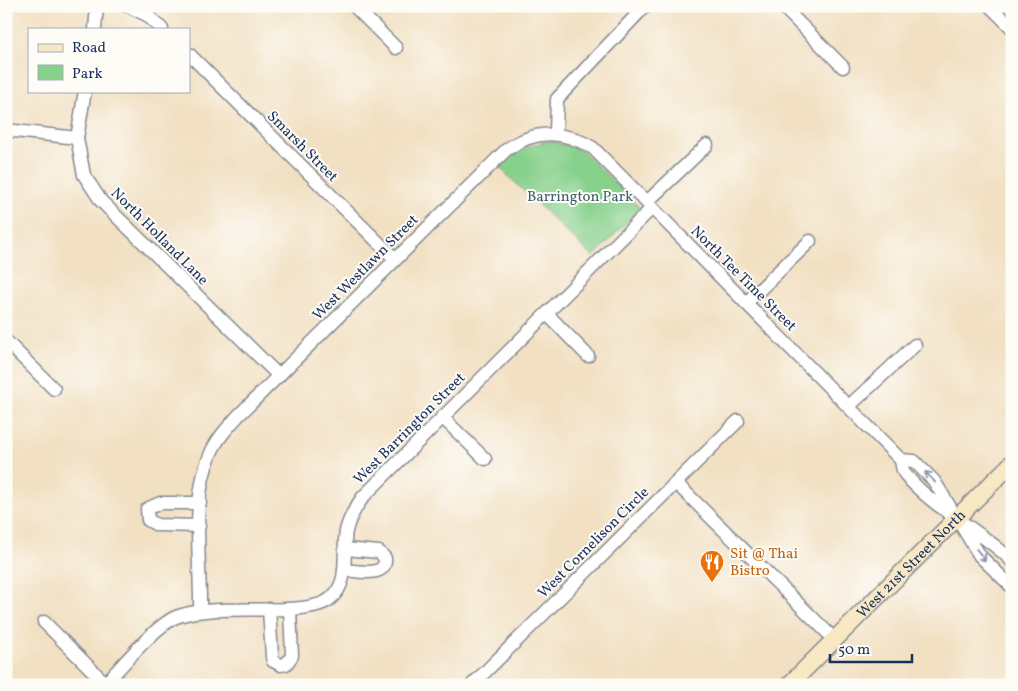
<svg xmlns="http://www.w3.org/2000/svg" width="1018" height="691" viewBox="0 0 1018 691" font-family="Vollkorn,serif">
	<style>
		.green { fill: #88d18d; stroke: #528076 }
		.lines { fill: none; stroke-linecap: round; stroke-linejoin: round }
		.street-casing { stroke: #868890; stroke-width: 15 }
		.secondary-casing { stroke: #868890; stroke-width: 19 }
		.street { stroke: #fff; stroke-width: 12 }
		.secondary { stroke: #f8e8c3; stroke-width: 16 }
		.oneway { stroke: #8d97ae }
		.labels { text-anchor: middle; stroke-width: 4; stroke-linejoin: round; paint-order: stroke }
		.street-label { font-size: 15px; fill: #1b2f5e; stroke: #fdfcf7 }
		.park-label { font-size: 15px; fill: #3c606c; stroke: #fdfcf7 }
		.food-label { font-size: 15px; fill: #c56008; stroke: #fdfcf7; text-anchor: start }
	</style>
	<rect width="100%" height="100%" fill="#fdfcf7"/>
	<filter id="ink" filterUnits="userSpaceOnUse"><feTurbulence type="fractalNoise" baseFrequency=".02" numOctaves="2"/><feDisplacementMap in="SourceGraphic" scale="10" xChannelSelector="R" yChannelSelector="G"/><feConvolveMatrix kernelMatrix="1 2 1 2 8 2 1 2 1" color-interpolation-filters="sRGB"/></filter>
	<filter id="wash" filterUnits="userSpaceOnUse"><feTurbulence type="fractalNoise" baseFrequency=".0096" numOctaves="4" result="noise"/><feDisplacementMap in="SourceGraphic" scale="20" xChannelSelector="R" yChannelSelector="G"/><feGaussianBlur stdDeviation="1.12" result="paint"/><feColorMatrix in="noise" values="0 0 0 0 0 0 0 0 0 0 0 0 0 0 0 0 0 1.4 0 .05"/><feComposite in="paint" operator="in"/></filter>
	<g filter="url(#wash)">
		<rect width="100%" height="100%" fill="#f2e0c2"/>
		<path class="green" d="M550,141L582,150L640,208L593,257L500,168C518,151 527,145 550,141Z"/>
	</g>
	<g filter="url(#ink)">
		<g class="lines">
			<defs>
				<g id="street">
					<path d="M128,6L147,15L162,29"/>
					<path d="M354,6L396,48"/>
					<path d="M782,6L843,67"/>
					<path d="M990,6L1012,28"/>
					<path d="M95,29L97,6"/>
					<path d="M189,54L395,259"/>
					<path d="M85,91L77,138L84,175L101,201L279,376"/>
					<path d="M6,130L77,138"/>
					<path d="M556,133L557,99L645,6"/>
					<path d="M647,202L707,145"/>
					<path d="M746,303L810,241"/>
					<path d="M547,314L588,356"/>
					<path d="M6,341L54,389"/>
					<path d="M849,406L915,345"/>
					<path d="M442,417L485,459"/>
					<path d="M676,483L835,640"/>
					<path d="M199,526L157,525L148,520L147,509L160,503H200"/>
					<path d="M1012,561C980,529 934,510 905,474C902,471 902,464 901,460L914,461L934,481L980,556L1012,587"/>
					<path d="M344,570C358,571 387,578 385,558L379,552L345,549"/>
					<path d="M269,609L272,656L273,661L281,665L286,664L292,656L290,609"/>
					<path d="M200,610C201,560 190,500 211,453C217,439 228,427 238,416L506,150C535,129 563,130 593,148L901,460"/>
					<path d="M44,622L107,685"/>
					<path d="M104,685C121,667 155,626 176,617C215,601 306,619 330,599C351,582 342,554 346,531C349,518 355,508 363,497L652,208"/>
					<path d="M472,685L738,421"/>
				</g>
				<g id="secondary">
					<path id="s1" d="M789,685L1012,463"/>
				</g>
			</defs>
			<use href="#street" class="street-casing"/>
			<use href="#secondary" class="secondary-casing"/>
			<use href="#street" class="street"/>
			<use href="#secondary" class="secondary"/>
		</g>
		<defs><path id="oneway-shaft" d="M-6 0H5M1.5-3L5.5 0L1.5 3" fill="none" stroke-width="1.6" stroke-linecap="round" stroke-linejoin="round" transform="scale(1.25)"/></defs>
		<g class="oneway">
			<use href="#oneway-shaft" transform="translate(930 477) rotate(-133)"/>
			<use href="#oneway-shaft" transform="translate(981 555) rotate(52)"/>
		</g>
	</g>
	<defs>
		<symbol id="restaurant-pin" viewBox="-11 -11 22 30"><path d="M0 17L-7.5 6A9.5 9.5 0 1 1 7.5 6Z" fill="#e8710a" stroke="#fdfcf7"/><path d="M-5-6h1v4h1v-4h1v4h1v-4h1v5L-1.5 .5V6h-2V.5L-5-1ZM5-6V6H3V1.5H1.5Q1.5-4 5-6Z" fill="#fff"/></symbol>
	</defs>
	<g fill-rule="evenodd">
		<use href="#restaurant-pin" x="698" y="548" width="28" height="38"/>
	</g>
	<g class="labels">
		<g class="street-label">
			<text transform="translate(303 146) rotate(45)" y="5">Smarsh Street</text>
			<text transform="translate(160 236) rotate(45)" y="5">North Holland Lane</text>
			<text transform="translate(365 267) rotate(-45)" y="5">West Westlawn Street</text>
			<text transform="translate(744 278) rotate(45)" y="5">North Tee Time Street</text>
			<text transform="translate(409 428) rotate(-45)" y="5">West Barrington Street</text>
			<text transform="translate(593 542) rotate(-45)" y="5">West Cornelison Circle</text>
			<text dy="5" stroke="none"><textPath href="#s1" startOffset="172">West 21st Street North</textPath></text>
		</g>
		<g class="park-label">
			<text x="580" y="201">Barrington Park</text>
		</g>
		<g class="food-label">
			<text x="730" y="558">Sit @ Thai<tspan x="730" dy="17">Bistro</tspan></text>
		</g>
	</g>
	<rect width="1018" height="691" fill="none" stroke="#fdfcf7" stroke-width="25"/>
	<rect x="28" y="28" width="162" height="65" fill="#fdfcf7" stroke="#a3aaba"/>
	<rect x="38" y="44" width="25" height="8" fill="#f8e8c3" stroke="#a3aaba"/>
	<text x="72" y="52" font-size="15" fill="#1b2f5e">Road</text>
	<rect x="38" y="65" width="25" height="15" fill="#88d18d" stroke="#a3aaba"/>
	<text x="72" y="78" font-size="15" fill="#1b2f5e">Park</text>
	<path d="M830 654v8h82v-8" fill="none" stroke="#1b2f5e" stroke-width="2.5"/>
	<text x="838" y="654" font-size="15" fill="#1b2f5e" stroke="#fdfcf7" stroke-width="4" paint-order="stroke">50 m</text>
</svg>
